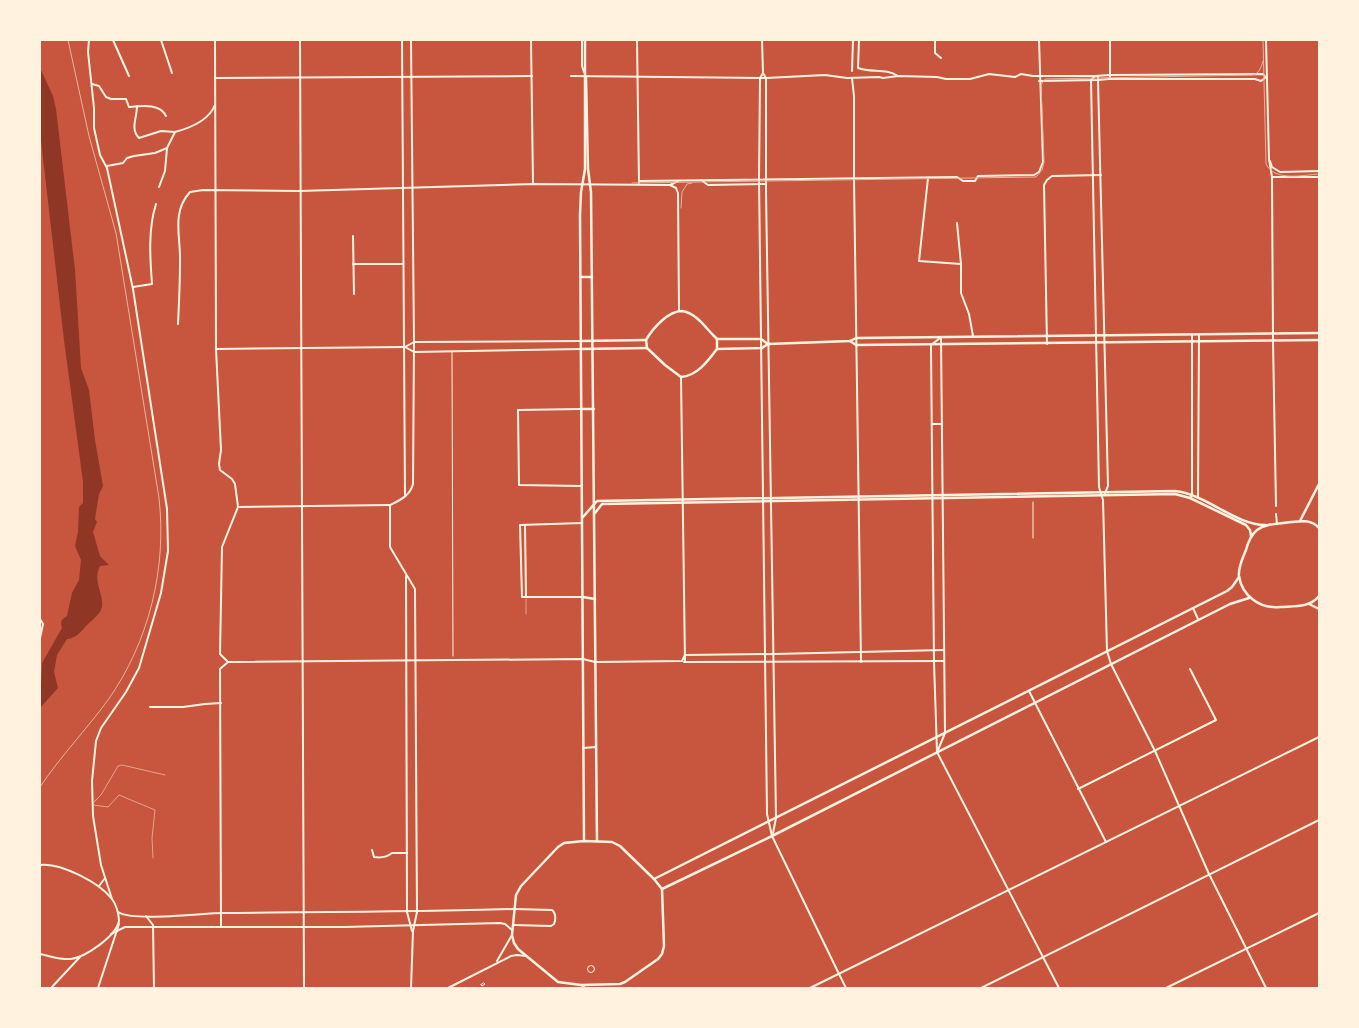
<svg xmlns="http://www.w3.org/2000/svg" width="1359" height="1028" viewBox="0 0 1359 1028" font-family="'Alegreya Sans',sans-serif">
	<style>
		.water { fill: #8f3625 }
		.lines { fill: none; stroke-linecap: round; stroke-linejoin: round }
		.service { stroke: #fff3e0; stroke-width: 0.5 }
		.pedestrian { stroke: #fff3e0; stroke-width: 1 }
		.minor { stroke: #fff3e0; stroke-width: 2 }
		.tertiary { stroke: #fff3e0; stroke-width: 2 }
		.secondary { stroke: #fff3e0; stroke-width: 2.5 }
		.primary { stroke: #fff3e0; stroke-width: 2.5 }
		.tram { stroke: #e9b49f; stroke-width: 1 }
		.rail { stroke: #e9b49f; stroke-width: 1 }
	</style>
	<rect width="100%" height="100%" fill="#c8553d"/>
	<path class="water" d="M40,68L53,96L56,109L75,270L81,368L89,390L95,440L103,486L99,494L95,519L97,522L93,532L100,556L109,565L100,566C91,583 108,598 100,612C96,617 90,622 86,626C80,633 76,638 67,639L57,655L54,672L58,688L40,708L42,663L62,628C60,621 61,620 67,616L72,593L79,580L81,560L75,546L78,532L79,507L83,503V482L64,340L40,132Z"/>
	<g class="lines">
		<g class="service">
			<path d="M526,614V599"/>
			<path d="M94,802L101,795L118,766L122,765L165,775"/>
			<path d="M93,805L108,807L119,795L155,810L152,838L153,858"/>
		</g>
		<g class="pedestrian">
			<path d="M452,352L453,656"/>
			<path d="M1033,538V502"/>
			<circle cx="591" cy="969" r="3.5"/>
			<path d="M484,983L485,984L482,986L481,985Z"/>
		</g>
		<g class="minor">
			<path d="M89,40L88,52L94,108V128L100,155L107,168L133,289L167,509L168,551L161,593L139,668L126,692L101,728L96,741L92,781L93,816L101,865L112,899"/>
			<path d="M113,40L129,76"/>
			<path d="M161,40L172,73"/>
			<path d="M215,40L216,349L221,450L219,464L220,470L232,479L235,484L238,507L222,547L220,654L228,662L220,669L221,927"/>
			<path d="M300,40L304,988"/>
			<path d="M531,40L533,184"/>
			<path d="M582,40V66L584,72"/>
			<path d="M637,40L639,183"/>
			<path d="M859,40L858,68C871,73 886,68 898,76"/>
			<path d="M935,40V53L941,58"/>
			<path d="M852,71L853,40"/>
			<path d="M571,76L766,78L825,75L847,78L879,77L883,78L898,76L937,77L946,79H970L989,74L1015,77L1021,74L1033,76H1095"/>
			<path d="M215,78L532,76"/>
			<path d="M852,78L854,96V179L861,662"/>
			<path d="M1110,79V75L1263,74L1266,78"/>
			<path d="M1111,79H1255L1261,81L1265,78"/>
			<path d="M1039,81L1098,80V76"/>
			<path d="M92,84L99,86L106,97L111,99H126L129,107C141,106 160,103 166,116"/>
			<path d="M137,106C137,118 130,129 139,138L161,131L175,132"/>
			<path d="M1270,161L1272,167L1280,172L1319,171"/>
			<path d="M107,166L123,163L127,158L134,156L155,153L167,148L175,132C190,128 209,120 215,105"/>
			<path d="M1272,177H1319"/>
			<path d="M928,178L919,261L961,264V293L969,314L973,336"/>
			<path d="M701,180L708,185L766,184"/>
			<path d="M639,181L957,177L963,181H975L978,176L1034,175L1039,172L1043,162L1039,40"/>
			<path d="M670,185L676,188L678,193L679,311"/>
			<path d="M159,187L165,171L167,148"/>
			<path d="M957,223L961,264"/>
			<path d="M353,236L354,294"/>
			<path d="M353,264H403"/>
			<path d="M133,287L152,284C150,258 148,229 156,204"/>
			<path d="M178,324C179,304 180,283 180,262C181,237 171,213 190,192L203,190L299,191L533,184L670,185L678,181"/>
			<path d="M940,338L931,345V348L934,662L937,752L1059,988"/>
			<path d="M1273,341L1276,506"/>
			<path d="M1047,344L1044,185L1047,180L1052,176L1101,175"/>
			<path d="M216,349L405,347"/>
			<path d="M681,377L685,662"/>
			<path d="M932,424H942"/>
			<path d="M581,486L519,485L518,410L581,409"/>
			<path d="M1198,497L1199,335"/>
			<path d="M1190,498L1192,495V335"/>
			<path d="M238,507L390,505"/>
			<path d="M1276,514L1277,524"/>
			<path d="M525,525L526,597"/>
			<path d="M526,597H522L520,525L582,523"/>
			<path d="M526,597H583"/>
			<path d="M1193,608L1198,619"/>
			<path d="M1107,651L1111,664L1155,751L1209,874L1266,988"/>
			<path d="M685,655L774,654L944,650"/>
			<path d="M228,662L583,659L595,662L682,661L685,655"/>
			<path d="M684,662L944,661"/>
			<path d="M1029,691L1106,842"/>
			<path d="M150,707H183L205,704L221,703"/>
			<path d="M583,748L596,747"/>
			<path d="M938,750L945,733L941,337"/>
			<path d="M1078,789L1216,720L1190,669"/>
			<path d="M372,850L374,857C380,858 387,857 392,853H407"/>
			<path d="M99,886L105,878"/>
			<path d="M513,925L551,926L554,924C556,920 556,913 552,910L514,909"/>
			<path d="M839,974L846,988"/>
			<path d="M51,988L80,957"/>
			<path d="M98,988L119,924"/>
			<path d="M981,988L1319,820"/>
			<path d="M1166,988L1319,913"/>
		</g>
		<g class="tertiary">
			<path d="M402,40L405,495"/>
			<path d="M411,40L414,342L413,484C410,496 400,500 390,505V547L415,589L417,912L413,931L411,988"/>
			<path d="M762,40L763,73L760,78L759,179L767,814L772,836L839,974"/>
			<path d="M1266,40L1269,159L1272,177L1273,341"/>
			<path d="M763,73L766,78V192L776,818L773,833"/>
			<path d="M405,347L414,342L581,341"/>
			<path d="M405,347L414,352L581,349"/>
			<path d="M1105,493L1108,486L1098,80L1109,79L1110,77V40"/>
			<path d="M406,576L407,912L412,931"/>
			<path d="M40,619L43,624L40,638"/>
			<path d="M1107,651L1103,500L1099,487L1091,80L1095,76L1110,75"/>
			<path d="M40,865C60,862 100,883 112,899C116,904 119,914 119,921C116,936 86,957 71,959C61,960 50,956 40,954"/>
			<path d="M118,912C133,922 202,913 224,913C320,912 417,912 514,909"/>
			<path d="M146,916L153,925L154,988"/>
			<path d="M111,934L125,927H344L500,923L505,924L512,930"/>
			<path d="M497,961L512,935"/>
			<path d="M581,985L585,988"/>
			<path d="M448,988L511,956L517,955L526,956"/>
			<path d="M810,988L1319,737"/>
		</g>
		<g class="secondary">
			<path d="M586,77L588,169L591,192L597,841"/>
			<path d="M581,277H592"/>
			<path d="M682,311C696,313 705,327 714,336L717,339V349C708,361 697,376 681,377L665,365L647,348L646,340C653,328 668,311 682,311Z"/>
			<path d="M717,339H761L768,344"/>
			<path d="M581,341L646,340"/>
			<path d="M850,341L856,345L1319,340"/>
			<path d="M581,349L647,348"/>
			<path d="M717,349L762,348L768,344L850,341L856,338L1319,333"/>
			<path d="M581,409H594"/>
			<path d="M595,513L602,504L1175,494L1190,498L1246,525L1250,530L1251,536"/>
			<path d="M583,517L597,501L1175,491C1206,494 1237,526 1266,525"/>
			<path d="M583,597L595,599"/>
			<path d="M584,841L580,215L581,192L585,169V40"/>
			<path d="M584,841L612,842L620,846L654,879L662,889L664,946L662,954L658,959L625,982L620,984L581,985L558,982L518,949L514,943L512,935L516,895L521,886L558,847L564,843Z"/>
			<path d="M654,879L1227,591L1232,587L1239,577"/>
			<path d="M662,889L772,836L1230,604L1249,598"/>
		</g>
		<g class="primary">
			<path d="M1300,521L1319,484"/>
			<path d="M1319,528C1311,519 1302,521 1291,522C1280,524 1266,523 1257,530C1251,535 1248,542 1246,550C1243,557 1238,567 1239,576C1242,596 1260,609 1280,607C1293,606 1310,608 1319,596"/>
			<path d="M1309,604L1319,609"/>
		</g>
		<g class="tram">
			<path d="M1263,40L1266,164C1275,182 1303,175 1319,174"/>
			<path d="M632,183L1036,177L1042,170L1044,162L1041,85L1045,79L1252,75C1259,74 1261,68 1263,61"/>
			<path d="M681,208L682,192L687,184L692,183"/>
		</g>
		<path class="rail" d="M40,787C60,757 86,730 108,700C149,642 167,568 159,498L116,233L89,136L68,40"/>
	</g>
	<rect width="1359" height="1028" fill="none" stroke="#fff3e0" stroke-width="82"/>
</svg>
